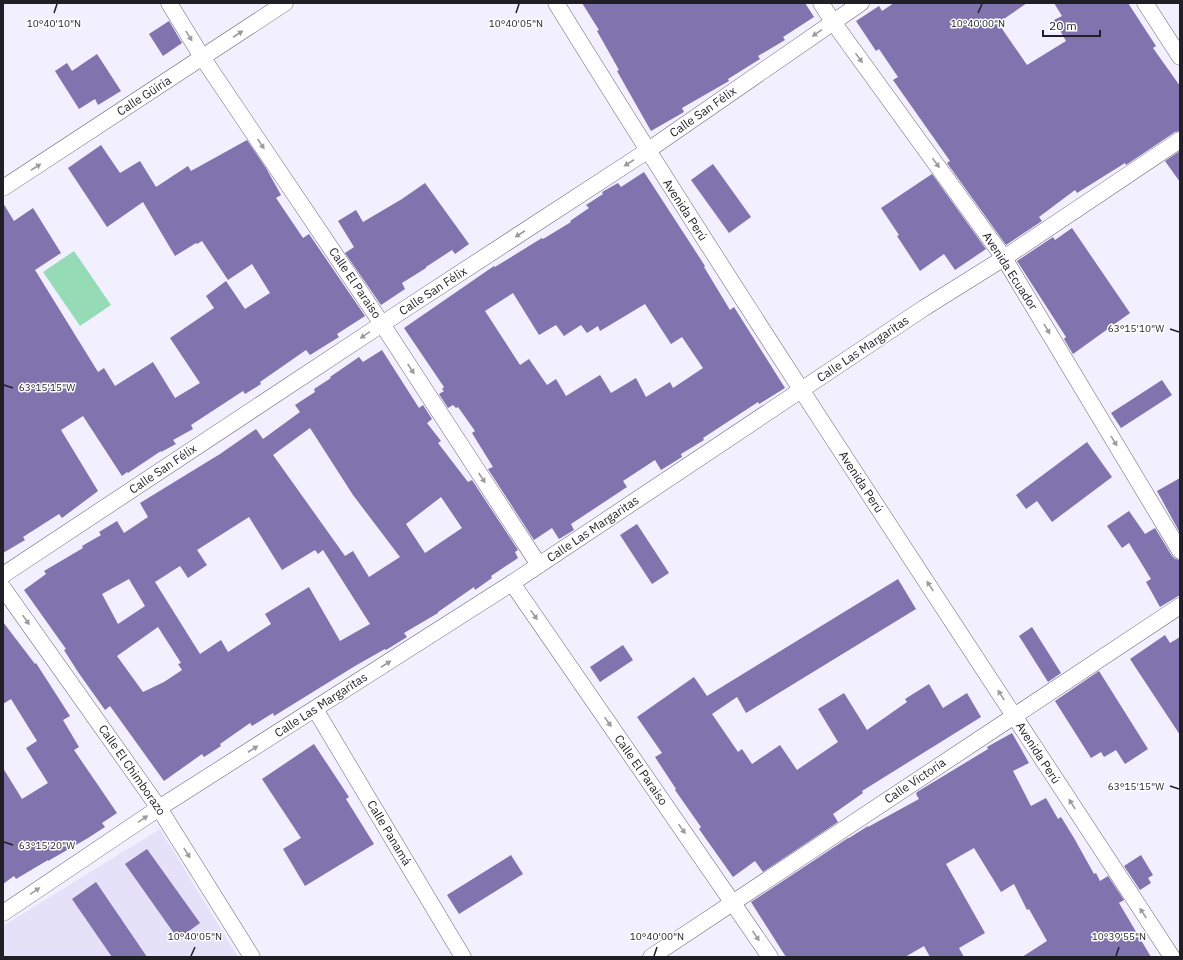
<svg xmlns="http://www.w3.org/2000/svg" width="1183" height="960" viewBox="0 0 1183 960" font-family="'IBM Plex Sans',sans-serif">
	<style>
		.built { fill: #e5e1f8 }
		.green { fill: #95dcb6 }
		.building { fill: #8073ae; fill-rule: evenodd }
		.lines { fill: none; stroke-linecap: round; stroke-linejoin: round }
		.street-casing { stroke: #6a6876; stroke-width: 17 }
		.street { stroke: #fff; stroke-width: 16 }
		.oneway { fill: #9b9a9d }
		.ticks { fill: none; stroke: #201f25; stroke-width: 1.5 }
		.labels { text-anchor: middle; stroke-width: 3; stroke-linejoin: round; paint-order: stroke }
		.street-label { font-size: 12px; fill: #201f25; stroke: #fff }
		.ticks-label { font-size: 10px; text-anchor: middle; fill: #201f25; stroke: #fff; stroke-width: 3; stroke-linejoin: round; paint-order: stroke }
	</style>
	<rect width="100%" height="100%" fill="#f2efff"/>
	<path class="built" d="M160,829L238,957H3V926Z"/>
	<path class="green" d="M74,251L111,305L80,326L43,272Z"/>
	<g class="building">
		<path d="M582,3H805L814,17L783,37L785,40L758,56L760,59L728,79L729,81L682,108L684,112L651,131L617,71L619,70L597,31L599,30Z"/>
		<path d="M894,3H1027L998,23L1027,65L1066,41L1054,20L1062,16L1054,3H1128L1156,46L1153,48L1180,86V131L1175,132L1126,165L1125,163L1077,193L1075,190L1039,217L1042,221L1006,245L947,163L950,161L893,80L898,77L879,49L876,51L856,21L879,6L882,11Z"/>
		<path d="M169,21L182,43L163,56L149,34Z"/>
		<path d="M97,54L121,91L98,105L95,99L79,109L55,71L67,63L72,71Z"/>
		<path d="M247,140L266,168L281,195L276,198L303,238L309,234L365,316L337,334L339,337L310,355L306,350L260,382L261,384L245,394L243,391L191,425L193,429L173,440L176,444L161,452V451L128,473L127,472L122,476L83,416L61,430L98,491L62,518L59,514L23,537L25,540L3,553V203L14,221L33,208L61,253L35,270L98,372L104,368L115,386L153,362L175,398L200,383L170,338L214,308L206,296L226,281L245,309L270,293L252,264L228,280L202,241L197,244L196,243L175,256L143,202L107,227L68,168L101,145L120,173L140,161L156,187L188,166L191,171Z"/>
		<path d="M1180,151V182L1165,161Z"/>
		<path d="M713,164L751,217L729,233L691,180Z"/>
		<path d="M644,172L705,266L704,267L730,310L734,307L785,388L759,404L758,402L703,438L704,440L681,454L682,457L661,470L655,460L623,481L627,487L571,524L574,530L559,539L552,528L534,540L488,469L493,467L472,433L475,431L458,407L456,408L453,405L448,408L439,394L444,391L442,389L444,387L404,328L494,266L495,267L542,238L543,239L571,222L570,221L589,208L586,205L603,194L602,192L618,183L621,187ZM513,293L539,335L556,325L564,336L581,325L587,333L598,326L600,331L645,304L671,344L682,337L703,368L673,388L670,382L646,397L636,378L611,393L600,375L566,396L556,379L547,385L529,359L520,365L485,311Z"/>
		<path d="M932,174L986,249L955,270L944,254L920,271L897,236L899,235L881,208Z"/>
		<path d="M425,183L469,244L455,254L452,250L426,267V268L402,283L405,289L381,305L345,253L354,247L338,221L356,210L363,222L402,199Z"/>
		<path d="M1072,228L1130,313L1073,354L1064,339L1066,337L1017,261L1053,237L1055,240Z"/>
		<path d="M382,350L419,408L423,405L432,419L427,423L441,441L438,443L468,482L472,480L518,550L515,552L518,558L491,576L492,578L475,590L474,587L438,612V613L404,633L407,637L386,650L385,649L355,666L274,716L273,713L252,726L250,723L220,744L221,746L204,757L202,754L164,781L110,706L105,710L78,672L64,650L66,649L24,590L46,574L44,571L83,548L82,546L101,535L99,532L117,521L124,533L148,517L140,503L220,454L256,429L263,439L300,412L295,405L315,392L314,389L331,378L330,377L359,357L363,362ZM310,428L353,495L400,557L369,577L353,551L345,556L273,455ZM441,497L462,528L425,553L406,524ZM249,517L282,570L315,550L318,554L323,550L370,624L340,641L309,587L265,614L271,624L228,652L221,640L200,654L155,582L180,566L188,578L207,565L197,550ZM129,579L145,606L118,624L102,594ZM158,627L181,663L178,664L182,670L164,682L143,692L117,656Z"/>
		<path d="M1162,380L1172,395L1121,428L1111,413Z"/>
		<path d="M1087,442L1112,477L1052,522L1037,501L1026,509L1016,495Z"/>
		<path d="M1180,478V533L1157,491Z"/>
		<path d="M1129,511L1145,534L1155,528L1172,556L1175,559L1180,560V595L1160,607L1146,582L1151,579L1129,543L1122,548L1107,526Z"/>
		<path d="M637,524L669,573L652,584L620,535Z"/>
		<path d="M898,579L916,609L746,713L737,697L712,714L738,752L742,749L752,764L780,745L797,770L838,742L818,709L844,693L867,730L907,702L905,699L929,684L943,708L967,693L981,717L862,791L863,793L833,814L838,822L763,872L755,861L733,877L699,829L701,827L675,790L676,789L655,757L662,753L637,717L694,677L707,696Z"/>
		<path d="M3,622L35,664L36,663L70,716L63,720L79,747L74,750L117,813L102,823L105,827L88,838L48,861V860L16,879L14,876L3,884V768L22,799L48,783L26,748L37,741L11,699L3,704Z"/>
		<path d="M1032,627L1061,673L1048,682L1019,636Z"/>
		<path d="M1165,635L1170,643L1180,637V735L1130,659Z"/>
		<path d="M623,645L633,660L600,682L590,667Z"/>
		<path d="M1099,671L1148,749L1125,764L1116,750L1104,757L1101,752L1091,758L1055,701Z"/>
		<path d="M1012,733L1029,763L1013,771L1031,806L1046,798L1058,819L1061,817L1074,838L1094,874L1096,873L1100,881L1108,876L1124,900L1119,903L1151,957H1022L1047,941L1029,909L1027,910L1014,884L1001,892L974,848L946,864L985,933L959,948L964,957H930L924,946L905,957H786L751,902L848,838H849L868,826V827L919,799L916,794L917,792L988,749L987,747Z"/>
		<path d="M314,744L349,797L346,799L374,844L305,886L283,849L301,838L262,779Z"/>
		<path d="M147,849L200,923L178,939L125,864Z"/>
		<path d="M511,855L523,874L459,914L447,895Z"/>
		<path d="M1141,855L1153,875L1148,878L1151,883L1140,890L1124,866Z"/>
		<path d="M96,882L147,957H112L72,899Z"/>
	</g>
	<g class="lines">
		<defs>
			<g id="street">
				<path d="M169,3L202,57L382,324L539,565"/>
				<path d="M556,3C755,325 965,640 1172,957"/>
				<path d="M821,3L833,22L1004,258L1180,551"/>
				<path d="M1145,3L1180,57"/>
				<path d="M3,188L285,3"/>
				<path d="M3,575L382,324L647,151L861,3"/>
				<path d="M512,583L770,957"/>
				<path d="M3,588L159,808L252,957"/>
				<path d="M315,709L463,957"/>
				<path d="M3,913L159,808L512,583L924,308L1004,258L1180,140"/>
				<path d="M651,957L1180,606"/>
			</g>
		</defs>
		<use href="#street" class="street-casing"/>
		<use href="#street" class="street"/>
	</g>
	<defs><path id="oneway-solid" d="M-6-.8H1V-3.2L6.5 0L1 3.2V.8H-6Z"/></defs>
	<g class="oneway">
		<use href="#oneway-solid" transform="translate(817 33) rotate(145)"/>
		<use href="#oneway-solid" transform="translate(238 34) rotate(-33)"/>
		<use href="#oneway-solid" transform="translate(189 36) rotate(58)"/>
		<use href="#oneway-solid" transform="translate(859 58) rotate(54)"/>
		<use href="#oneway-solid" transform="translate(261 144) rotate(56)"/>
		<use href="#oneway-solid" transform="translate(629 163) rotate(147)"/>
		<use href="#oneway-solid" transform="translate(936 163) rotate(54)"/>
		<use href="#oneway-solid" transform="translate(36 167) rotate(-33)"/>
		<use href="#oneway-solid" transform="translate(520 234) rotate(147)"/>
		<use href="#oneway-solid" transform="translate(1047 329) rotate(59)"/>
		<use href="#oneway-solid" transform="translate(365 335) rotate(146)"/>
		<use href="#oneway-solid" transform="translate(411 369) rotate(57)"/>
		<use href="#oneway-solid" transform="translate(1114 441) rotate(59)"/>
		<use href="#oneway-solid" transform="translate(482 478) rotate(57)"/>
		<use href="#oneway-solid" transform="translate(930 586) rotate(-123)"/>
		<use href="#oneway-solid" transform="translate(534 615) rotate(55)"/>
		<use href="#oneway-solid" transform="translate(26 620) rotate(55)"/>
		<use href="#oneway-solid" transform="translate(386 664) rotate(-33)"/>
		<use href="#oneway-solid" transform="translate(1001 695) rotate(-123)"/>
		<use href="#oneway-solid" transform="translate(608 722) rotate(55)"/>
		<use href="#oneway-solid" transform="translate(253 749) rotate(-33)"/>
		<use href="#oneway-solid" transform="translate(1072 804) rotate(-123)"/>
		<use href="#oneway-solid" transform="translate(143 819) rotate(-34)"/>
		<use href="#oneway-solid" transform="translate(682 829) rotate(55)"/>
		<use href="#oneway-solid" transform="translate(187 853) rotate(58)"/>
		<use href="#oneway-solid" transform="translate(35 891) rotate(-34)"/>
		<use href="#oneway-solid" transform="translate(1143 913) rotate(-123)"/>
		<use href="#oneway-solid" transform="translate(756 936) rotate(56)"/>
	</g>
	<path class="ticks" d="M54,13L57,4M516,13L519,4M978,13L982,4M1170,329L1179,332M4,385L13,388M1170,786L1179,789M4,842L13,845M191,956L195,947M654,956L657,947M1116,956L1119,947"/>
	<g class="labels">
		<g class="street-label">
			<text transform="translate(144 96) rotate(-33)" y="4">Calle Güiria</text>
			<text transform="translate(703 112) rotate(-35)" y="4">Calle San Félix</text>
			<text transform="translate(685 210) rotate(57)" y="4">Avenida Perú</text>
			<text transform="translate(1010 271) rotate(57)" y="4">Avenida Ecuador</text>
			<text transform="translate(355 283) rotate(56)" y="4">Calle El Paraiso</text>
			<text transform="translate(433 291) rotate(-33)" y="4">Calle San Félix</text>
			<text transform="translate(863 349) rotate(-34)" y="4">Calle Las Margaritas</text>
			<text transform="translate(163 469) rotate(-34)" y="4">Calle San Félix</text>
			<text transform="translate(861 482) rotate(57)" y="4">Avenida Perú</text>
			<text transform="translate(593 529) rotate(-34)" y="4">Calle Las Margaritas</text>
			<text transform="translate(321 705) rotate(-33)" y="4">Calle Las Margaritas</text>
			<text transform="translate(1038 753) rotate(57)" y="4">Avenida Perú</text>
			<text transform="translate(132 770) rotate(55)" y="4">Calle El Chimborazo</text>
			<text transform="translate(641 770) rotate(55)" y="4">Calle El Paraiso</text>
			<text transform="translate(915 781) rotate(-34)" y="4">Calle Victoria</text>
			<text transform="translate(389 833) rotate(59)" y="4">Calle Panamá</text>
		</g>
	</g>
	<g class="ticks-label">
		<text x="54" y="27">10°40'10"N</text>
		<text x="516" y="27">10°40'05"N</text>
		<text x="978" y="27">10°40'00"N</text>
		<text x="1136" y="332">63°15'10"W</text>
		<text x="47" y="391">63°15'15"W</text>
		<text x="1136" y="790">63°15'15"W</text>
		<text x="47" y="849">63°15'20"W</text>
		<text x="195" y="940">10°40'05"N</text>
		<text x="657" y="940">10°40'00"N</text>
		<text x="1119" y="940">10°39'55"N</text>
	</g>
	<rect width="1183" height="960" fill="none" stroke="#201f25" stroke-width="8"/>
	<path d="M1043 30v6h57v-6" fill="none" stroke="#201f25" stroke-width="2"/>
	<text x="1049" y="30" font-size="12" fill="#201f25" stroke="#ffffff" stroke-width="3" paint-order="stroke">20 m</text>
</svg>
